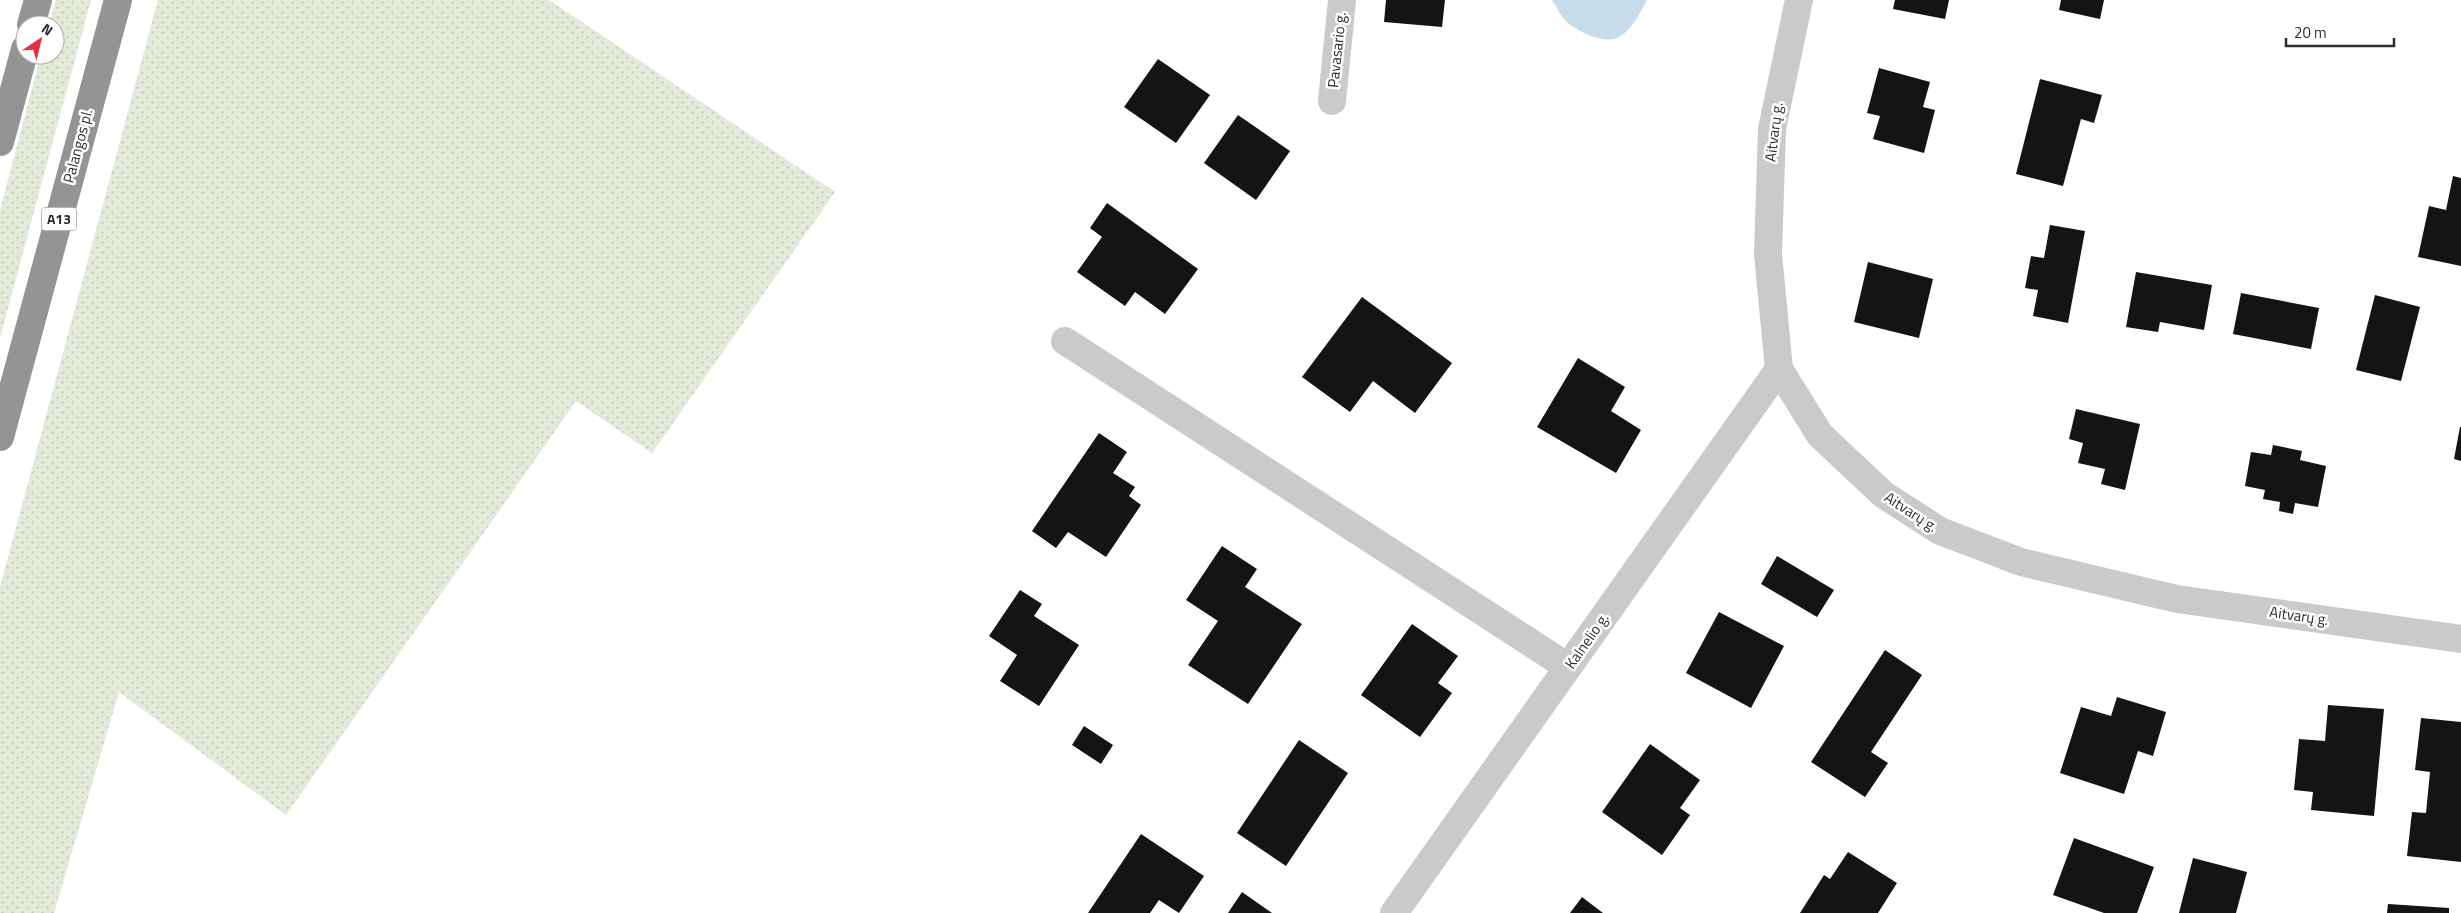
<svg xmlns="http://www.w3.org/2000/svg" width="2461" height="913" viewBox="0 0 2461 913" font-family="'Titillium Web',sans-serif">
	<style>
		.grass { fill: url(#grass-dots) }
		.water { fill: #c6dcea }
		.building { fill: #141414 }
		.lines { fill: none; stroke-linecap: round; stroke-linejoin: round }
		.minor { stroke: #cacaca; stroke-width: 28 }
		.highway { stroke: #949494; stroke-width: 28 }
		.labels { text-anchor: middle; stroke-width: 5; stroke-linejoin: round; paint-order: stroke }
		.shield { fill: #fff; stroke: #6c6c6c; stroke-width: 1 }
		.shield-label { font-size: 14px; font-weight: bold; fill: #2d2d2d }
		.street-label { font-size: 15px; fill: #2d2d2d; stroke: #fff }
	</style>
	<defs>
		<pattern id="grass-dots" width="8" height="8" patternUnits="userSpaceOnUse" patternTransform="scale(1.25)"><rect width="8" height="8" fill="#e3eada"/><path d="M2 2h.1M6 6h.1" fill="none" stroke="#c3c9bb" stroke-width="1.8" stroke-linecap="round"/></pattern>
	</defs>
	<rect width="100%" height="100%" fill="#fff"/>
	<g class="grass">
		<path d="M56,0H91L0,338V210L41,55H55V25H49Z"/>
		<path d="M158,0H549L835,192L652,453L576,401L286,815L119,692L54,913H0V587Z"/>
	</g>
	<path class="water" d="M1552,0H1647C1640,13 1632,30 1619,37C1605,45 1579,32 1568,23C1561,18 1557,7 1552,0Z"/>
	<g class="building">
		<path d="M1386,0H1445L1442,27L1384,22Z"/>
		<path d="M1895,0H1949L1945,19L1893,9Z"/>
		<path d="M2061,0H2104L2100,19L2059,10Z"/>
		<path d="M1158,59L1210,95L1176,143L1124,107Z"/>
		<path d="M1879,68L1930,82L1923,107L1935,110L1924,153L1873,139L1880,116L1867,113Z"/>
		<path d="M2040,79L2102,95L2094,123L2081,119L2063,186L2016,174Z"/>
		<path d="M1238,115L1290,151L1256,200L1204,163Z"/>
		<path d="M2453,176L2461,178V266L2418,257L2429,206L2446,210Z"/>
		<path d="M1107,203L1198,269L1165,314L1135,292L1125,306L1077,272L1102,237L1090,228Z"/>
		<path d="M2050,225L2085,231L2068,323L2033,316L2038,290L2025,288L2031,256L2044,258Z"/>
		<path d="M1868,262L1933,279L1919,338L1854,322Z"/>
		<path d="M2136,272L2212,285L2204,330L2160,322L2158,332L2126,327Z"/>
		<path d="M2241,293L2319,308L2311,349L2233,334Z"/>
		<path d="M2375,295L2420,307L2401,381L2356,370Z"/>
		<path d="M1362,297L1452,363L1415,413L1373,381L1350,412L1302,377Z"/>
		<path d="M1578,358L1625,387L1611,411L1641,430L1616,473L1537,427Z"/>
		<path d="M2076,409L2140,424L2125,490L2101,484L2105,469L2078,463L2083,443L2069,439Z"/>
		<path d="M2460,427H2461V461L2454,459Z"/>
		<path d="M1099,433L1127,452L1113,473L1135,487L1129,496L1141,505L1106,557L1068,532L1056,548L1032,531Z"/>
		<path d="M2273,445L2302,451L2300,460L2326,466L2318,507L2295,503L2293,514L2279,511L2280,502L2263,499L2265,490L2245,486L2251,452L2271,455Z"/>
		<path d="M1222,546L1257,569L1245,587L1302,624L1248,704L1188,665L1218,621L1186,600Z"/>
		<path d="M1777,556L1834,590L1817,617L1761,584Z"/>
		<path d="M1020,590L1042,604L1034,616L1079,645L1039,706L1000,681L1017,655L989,636Z"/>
		<path d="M1719,612L1784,646L1751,708L1686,673Z"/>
		<path d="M1412,624L1458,656L1438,683L1452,693L1420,737L1361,695Z"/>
		<path d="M1885,650L1922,675L1871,752L1888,763L1865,797L1811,762Z"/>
		<path d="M2117,697L2166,712L2153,756L2138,751L2124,794L2060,773L2081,707L2111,716Z"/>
		<path d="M2328,705L2384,709L2374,816L2311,810L2313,792L2294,790L2299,739L2325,741Z"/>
		<path d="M2421,718L2461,722V862L2407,856L2412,812L2426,813L2430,772L2415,770Z"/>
		<path d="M1084,726L1113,745L1101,764L1072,745Z"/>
		<path d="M1299,740L1348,773L1286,866L1237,833Z"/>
		<path d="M1650,744L1700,780L1680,808L1690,815L1662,855L1602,812Z"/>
		<path d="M1141,834L1204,876L1179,913L1159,900L1150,913H1088Z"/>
		<path d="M2074,838L2154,867L2137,913H2104L2053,895Z"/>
		<path d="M1848,852L1897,883L1878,913H1800L1824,875L1830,879Z"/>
		<path d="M2193,858L2247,872L2236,913H2179Z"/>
		<path d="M1242,892L1272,913H1228Z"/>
		<path d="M1582,897L1603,913H1570Z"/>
		<path d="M2388,904L2449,908V913H2387Z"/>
	</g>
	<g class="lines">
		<g class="minor">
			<path d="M1799,0L1772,129L1768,254L1779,369L1820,435L1884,495L1940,531L2021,562L2177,599L2461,639"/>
			<path d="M1332,101L1342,0"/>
			<path d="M1065,341L1568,667"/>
			<path d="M1394,913L1779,369"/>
		</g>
		<g class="highway">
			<path d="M31,25L38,0"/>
			<path d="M0,142L25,49"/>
			<path d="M0,437L118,0"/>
		</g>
	</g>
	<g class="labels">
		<rect class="shield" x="41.5" y="207.5" width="35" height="23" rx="4"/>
		<g class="shield-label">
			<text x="59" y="224">A13</text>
		</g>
		<g class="street-label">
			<text transform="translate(1337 50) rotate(-84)" y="5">Pavasario g.</text>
			<text transform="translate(1774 132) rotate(-83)" y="5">Aitvarų g.</text>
			<text transform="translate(78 146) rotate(-75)" y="5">Palangos pl.</text>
			<text transform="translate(1911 512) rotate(33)" y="5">Aitvarų g.</text>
			<text transform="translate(2299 616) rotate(8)" y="5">Aitvarų g.</text>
			<text transform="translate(1587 641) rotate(-55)" y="5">Kalnelio g.</text>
		</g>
	</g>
	<g transform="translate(40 40) rotate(35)"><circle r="24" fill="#ffffff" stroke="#ababab"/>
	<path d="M0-4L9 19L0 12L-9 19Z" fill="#e2303c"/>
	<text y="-8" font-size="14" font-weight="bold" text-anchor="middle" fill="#2d2d2d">N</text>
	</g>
	<path d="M2286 38v8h108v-8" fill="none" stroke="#2d2d2d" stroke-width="2.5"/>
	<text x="2294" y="38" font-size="15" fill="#2d2d2d" stroke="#ffffff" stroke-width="4" paint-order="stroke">20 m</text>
</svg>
